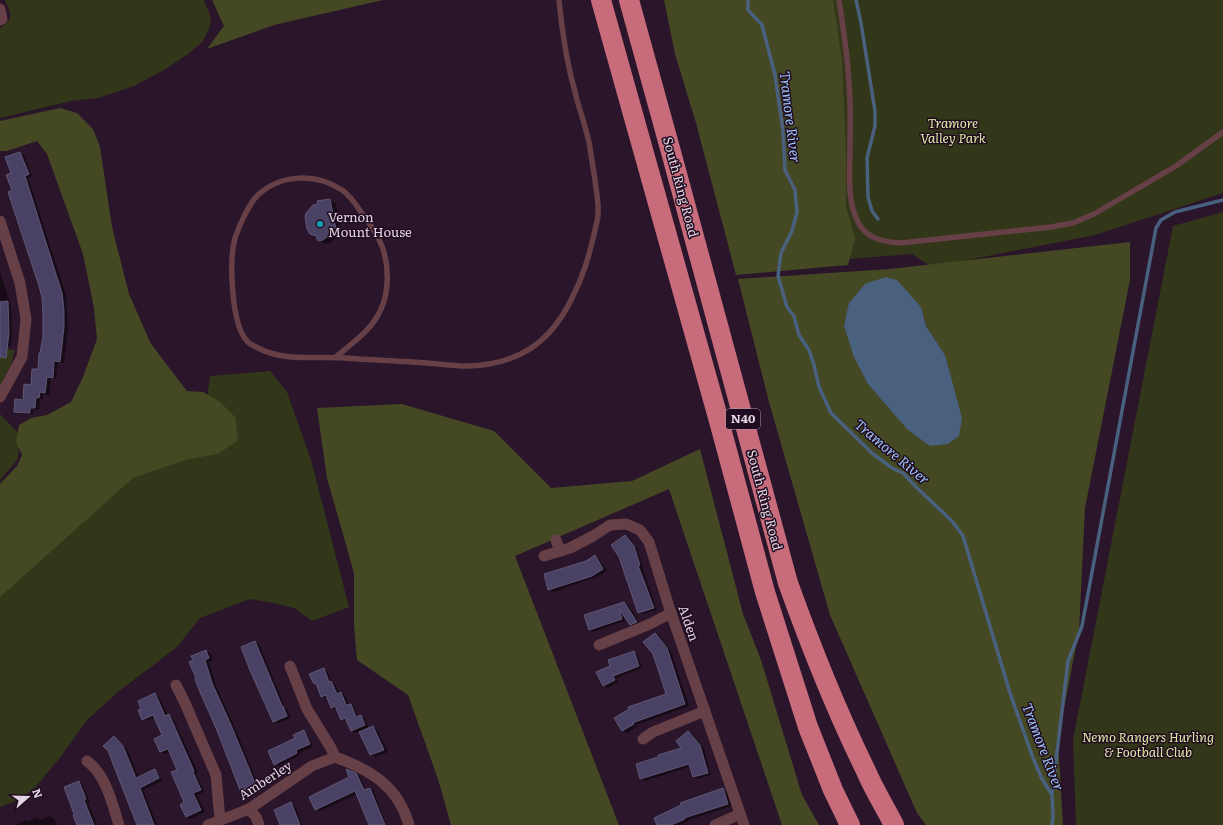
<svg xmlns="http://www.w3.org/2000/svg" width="1223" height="825" viewBox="0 0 1223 825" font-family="Literata,serif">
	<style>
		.green { fill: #333719 }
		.forest { fill: #444924; fill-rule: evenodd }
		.water { fill: #4a607f }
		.shadow { fill: #0007 }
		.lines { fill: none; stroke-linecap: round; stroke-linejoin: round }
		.stream { stroke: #4a607f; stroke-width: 3.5 }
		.building { fill: #4a4265; stroke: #5e5776 }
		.lane { stroke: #664046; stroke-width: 5.5 }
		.street { stroke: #664046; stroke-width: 11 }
		.highway { stroke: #c86c7c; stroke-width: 20 }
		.culture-dot { fill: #0f9aa8; stroke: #200c20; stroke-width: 1.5 }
		.labels { text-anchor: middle; stroke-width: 3; stroke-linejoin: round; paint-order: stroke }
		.shield { fill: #200c20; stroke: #a898a7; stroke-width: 1 }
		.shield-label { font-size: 12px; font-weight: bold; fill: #e2d4e1 }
		.park-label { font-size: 13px; font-style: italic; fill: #dfe9a6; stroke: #200c20 }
		.street-label { font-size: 13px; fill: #e2d4e1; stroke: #200c20 }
		.poi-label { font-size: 13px; fill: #e2d4e1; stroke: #200c20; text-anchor: start }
		.water-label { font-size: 14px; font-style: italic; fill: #9cc3f9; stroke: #200c20 }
	</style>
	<rect width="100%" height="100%" fill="#2a152a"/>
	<g class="green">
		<path d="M5,0H204L211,18L209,29L203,41L188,54L164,70L134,86L98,98L71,101L0,118V29L10,19V12Z"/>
		<path d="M677,0H1223V193L1095,235L932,267L912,254L749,267Z"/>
		<path d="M1223,212V825H1076L1073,740L1173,226Z"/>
		<path d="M0,348L15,350L11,365L0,385Z"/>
		<path d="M270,371L287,392L311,460L349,607L312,621L294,608L274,603L250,599L200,618L176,648L119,691L87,720L59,759L32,791L13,802L0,807V518L205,415L210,376Z"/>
		<path d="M0,414L19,434L18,459L0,480Z"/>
	</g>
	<g class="forest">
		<path d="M212,0H383L274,25L207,49L224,26Z"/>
		<path d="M664,0H833L842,60L846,156V206L855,238L848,265L736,275L696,123L675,54Z"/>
		<path d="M60,108L77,113L93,129L100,147L112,227L129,294L151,344L187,391L203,392L220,402L235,417L238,440L218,454L188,459L133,478L0,597V484L17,466L22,455L16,442L19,425L31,418L47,415L71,402L83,377L97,339L94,308L83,254L47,154L37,141L7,151H0V121Z"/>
		<path d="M1130,242V280L1085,508L1079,631L1058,739L1063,825H926L917,813L830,615L769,402L738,279L890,269ZM921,307L926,326L945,355L907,429Z"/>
		<path d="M402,404L494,431L551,488L632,481L700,449L743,614L761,660L802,795L819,825H782L669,489L515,556L619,825H451L438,779L408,695L357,660L354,625V573L327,478L317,408Z"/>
	</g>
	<path class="water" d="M886,277L897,280L921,307L926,326L945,355L962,418L959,436L948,444L930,446L907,429L868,384L854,357L844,326L849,303L865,284Z"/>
	<g class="shadow">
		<path d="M20,153L24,155L32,176L28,178L66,295L68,329L64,363H58L56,379H51L49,395L43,394V399H40L39,410L34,409L33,414L19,413L15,411L24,401L39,370L44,336L43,297L13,191L12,174L6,158Z"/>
		<path d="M329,200L336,204L342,237L336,238L330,243L325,244L310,234L319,204Z"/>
		<path d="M0,272L11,306L12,336L11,346L0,345Z"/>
		<path d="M625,536L629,538L637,549L643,567H642L657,610L642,614L638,612Z"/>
		<path d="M595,556L599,559L607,571L597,577L564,588V589L553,592L549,589Z"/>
		<path d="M624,603L628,605L640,624L635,626L631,624L623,613L625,621L593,632L590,629Z"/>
		<path d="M655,634L659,636L671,652L689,706L636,725L637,727L627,733L623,731L667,695Z"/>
		<path d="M255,642L259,644L285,708L287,709L291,718L278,723L274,721Z"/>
		<path d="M206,651L210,653L213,660L209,662L216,686L235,728L260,790L247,796L243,794L217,728L201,692Z"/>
		<path d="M633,652L637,655L642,668L616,678L618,682L608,688L604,685L611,666Z"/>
		<path d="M323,669L327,671L332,683L335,684L339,694L341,693L345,695L349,705H351L354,707L358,717L360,716L364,718L369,729L373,727L377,729L388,752L375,757L371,755L360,731L355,733L351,730L347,720L345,721L342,719L338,709L336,710L332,707L328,698H326L322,696L318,685L314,683Z"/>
		<path d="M155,695L159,697L168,716L169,715L173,718L198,773L196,774L204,792L197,795L205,812L190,819L186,816L185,803L179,770L171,752L165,754L161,752L155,739L163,736L155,717L146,721L142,719L143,709Z"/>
		<path d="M303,732L307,734L313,747L299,753L300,755L279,766L275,764L296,738Z"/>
		<path d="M688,732L692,734L704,748L711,775L697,779L693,777L691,766L645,781L641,778L660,758L683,748Z"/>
		<path d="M114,737L127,749L139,778L155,771L158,773L162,781L143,790L157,825H138Z"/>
		<path d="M355,774L360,777L366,791L370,789L374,791L386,825H370L357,794L320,811L316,809Z"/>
		<path d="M79,782L82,784L90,802H88L97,825H76L78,824Z"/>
		<path d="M723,790L727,792L731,806L688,820V821L681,825H658Z"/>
		<path d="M291,803L295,806L302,825H281Z"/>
		<path d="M50,816L54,819L57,825H16L25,820L28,822L37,817L41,820Z"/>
	</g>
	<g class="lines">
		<g class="stream">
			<path d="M748,0V10L762,25L775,75L783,131L785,170L795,190L797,212L792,231L781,253L778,276L787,307L794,316L799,335L809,350L814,365L819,387L831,413L873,454L892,468L903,473L917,488L952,521L963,536L1010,693L1033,758L1042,779L1052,795L1053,816L1052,825"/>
			<path d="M856,0L861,23L875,111V126L867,158L868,197L872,211L878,219"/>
			<path d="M1052,794L1068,661L1082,626L1156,228L1161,220L1175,212L1223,200"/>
		</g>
	</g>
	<g class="building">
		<path d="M20,152L29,174L25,176L62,293L64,310V327L60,362L54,361L53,378L47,377L45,393L40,392L39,398L36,397L35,408H30V413L14,412L15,399L23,400L24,384L31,385L32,369H38L39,353H40L43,336V315L42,297L39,286L8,192L12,190L6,175L11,173L5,157Z"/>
		<path d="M330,199L337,234L330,235L323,240L318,241L316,236L310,234L307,229L305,218L306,213L313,205L318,204L317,201Z"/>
		<path d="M8,301L9,333L6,358L0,357V302Z"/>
		<path d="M625,535L634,546L640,565H638L654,608L638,613L619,557L611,545Z"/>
		<path d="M595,555L603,569L592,576L548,590L544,574L586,561Z"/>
		<path d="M624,602L637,622L630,625L619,609L622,619L589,630L584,615Z"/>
		<path d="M655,633L667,648L685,704L632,723L634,724L622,731L614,718L629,709L628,707L666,694L653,654L643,642Z"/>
		<path d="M255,641L282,706H283L287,716L273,722L249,668L241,647Z"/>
		<path d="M206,650L209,658L205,660L212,683L231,725L257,788L242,795L216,728L200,692L195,679L196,678L189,662L193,660L191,656Z"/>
		<path d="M634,651L639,666L613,676L615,680L603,686L596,672L610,666L608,660Z"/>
		<path d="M324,668L329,682L331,681L337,694L341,692L346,705L351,704L356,717L361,715L365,725L351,731L345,718L341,720L335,706L331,708L326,695L321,697L316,683L314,684L309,674Z"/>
		<path d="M155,693L165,716L169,714L194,771L193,772L201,790L193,793L201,810L186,817L180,805L184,802L171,772L177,770L168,749L160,752L154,739L162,735L153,715L142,720L138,710L141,709L138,701Z"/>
		<path d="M373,726L384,750L370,755L359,732Z"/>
		<path d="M304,730L310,744L296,750L297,753L274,765L268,751L295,738L293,735Z"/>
		<path d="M688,731L700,745L708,773L693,777L689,764L640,779L636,764L658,757V755L681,748L676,741Z"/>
		<path d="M114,736L123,746L136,778L155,769L159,778L140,788L154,825H137L108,751L103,746Z"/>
		<path d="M346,769L356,773L364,790L370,788L385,825H369L355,791L315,810L309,797L349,777Z"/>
		<path d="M79,781L86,799L84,800L94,825H77L73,815L74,814L64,787Z"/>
		<path d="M723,788L728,804L684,818L685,819L671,825H657L654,818L681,805L680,803Z"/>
		<path d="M291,802L300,825H280L274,810Z"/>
	</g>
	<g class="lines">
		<g class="lane">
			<path d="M839,0C843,28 848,56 849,85C851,105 850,125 850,146C850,171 846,201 859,224C868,239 884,242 901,243L1051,227L1073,223L1094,214L1176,166L1223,132"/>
			<path d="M336,357C352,343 373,329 381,309C389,292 389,267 383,249C379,237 371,225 363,215C357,206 351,196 342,190C316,173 282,174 259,194C249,203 239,226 235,238C229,260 231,324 247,341C248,343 254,346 256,347C283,362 314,356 344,358C371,360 399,361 427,363C440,364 453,366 466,366C517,365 550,344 572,298C584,275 589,256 595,230C596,225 598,219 598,214C599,203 596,191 595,180C593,167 591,154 589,142C585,124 578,106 574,88C566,59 562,30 559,0"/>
		</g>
		<g class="street">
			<path d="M0,9L2,19L0,20"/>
			<path d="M0,221L20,283L26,319L22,357L0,397"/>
			<path d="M556,540L560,551"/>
			<path d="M544,556L570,548L593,536L610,525L626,524L640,530L649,542L670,610L744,825"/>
			<path d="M599,645L650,624L671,613"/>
			<path d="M290,666L307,709L331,748L335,757C371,770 398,786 409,825"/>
			<path d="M176,685L185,703L216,775L220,820"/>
			<path d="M643,739L653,732L705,711"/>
			<path d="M87,761C106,775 112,803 119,825"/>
			<path d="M249,809L256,817L259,825"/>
			<path d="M208,825L249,809L312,766L335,757"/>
			<path d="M715,825L740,814"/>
		</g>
		<g class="highway">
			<path d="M601,0L719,421L765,592L808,727L833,790L850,825"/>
			<path d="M629,0L671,152L788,583C811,647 836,710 866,771C874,790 885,807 894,825"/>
		</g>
	</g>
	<circle class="culture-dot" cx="320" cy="224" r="4"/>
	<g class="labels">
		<rect class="shield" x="726" y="409" width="34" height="20" rx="3"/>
		<g class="shield-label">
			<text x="743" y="423">N40</text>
		</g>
		<g class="park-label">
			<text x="953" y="128">Tramore<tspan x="953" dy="15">Valley Park</tspan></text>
			<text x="1148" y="742">Nemo Rangers Hurling<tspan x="1148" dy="15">&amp; Football Club</tspan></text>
		</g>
		<g class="street-label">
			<text transform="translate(681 187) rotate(75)" y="5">South Ring Road</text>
			<text transform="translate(765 500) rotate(75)" y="5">South Ring Road</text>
			<text transform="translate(689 623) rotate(71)" y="5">Alden</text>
			<text transform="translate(265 780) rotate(-33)" y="5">Amberley</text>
		</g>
		<g class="poi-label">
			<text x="328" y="222">Vernon<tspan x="328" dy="15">Mount House</tspan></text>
		</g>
		<g class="water-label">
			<text transform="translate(790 117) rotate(83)" y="5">Tramore River</text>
			<text transform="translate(892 452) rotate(40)" y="5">Tramore River</text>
			<text transform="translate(1043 747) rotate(69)" y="5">Tramore River</text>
		</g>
	</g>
	<g transform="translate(28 797) rotate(70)" stroke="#200c20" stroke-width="3" paint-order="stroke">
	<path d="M0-3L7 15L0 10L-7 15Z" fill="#e2d4e1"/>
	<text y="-6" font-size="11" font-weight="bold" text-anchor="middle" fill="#e2d4e1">N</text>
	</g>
</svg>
